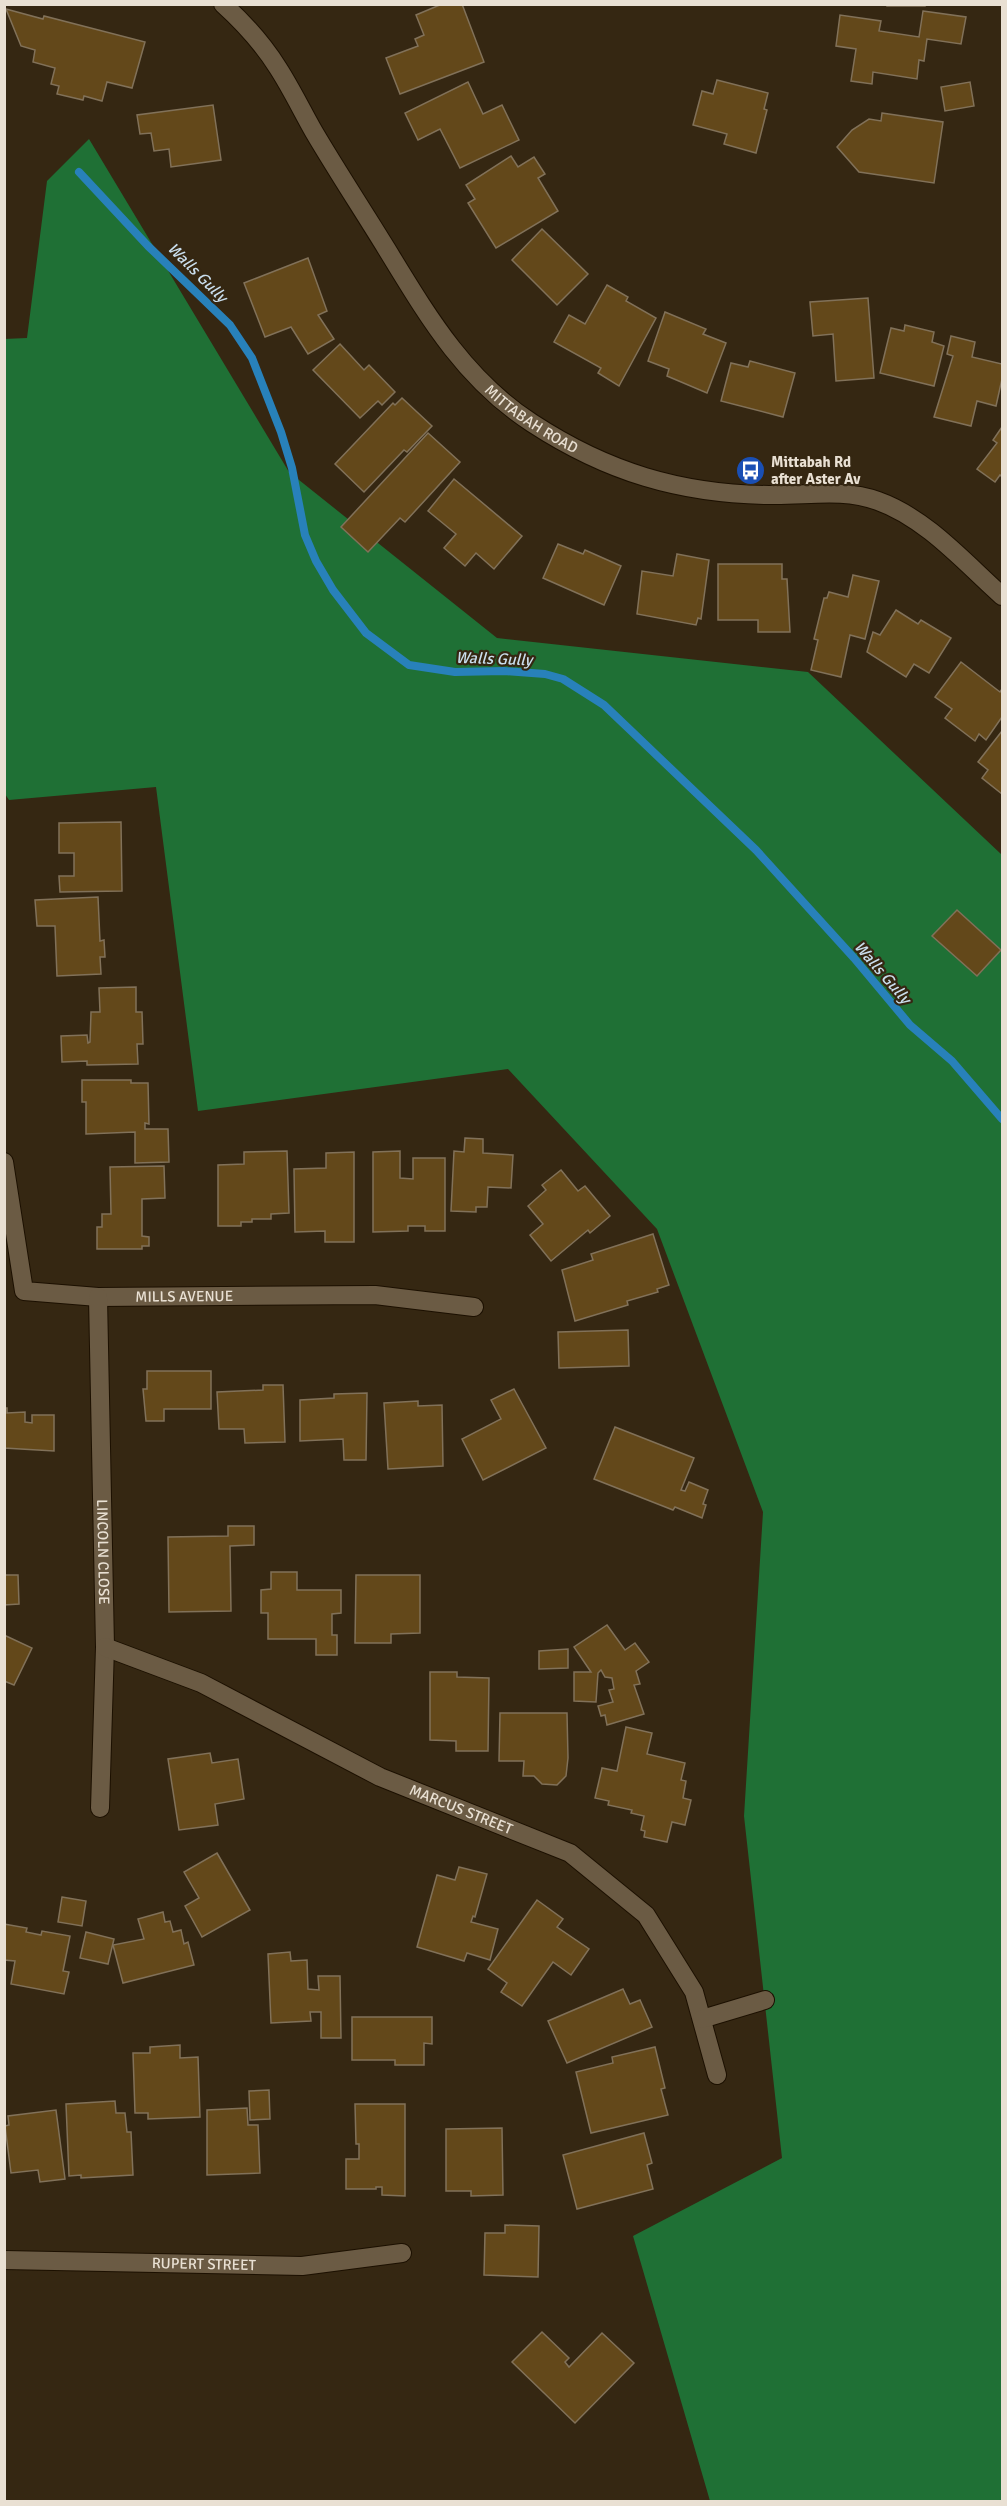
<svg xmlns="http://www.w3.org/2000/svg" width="1007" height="2506" viewBox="0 0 1007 2506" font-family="Signika,sans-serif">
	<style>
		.forest { fill: #1f7035 }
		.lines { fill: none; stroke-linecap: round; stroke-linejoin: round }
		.stream { stroke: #2881ba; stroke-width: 8 }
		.building { fill: #63481a; stroke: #817159; stroke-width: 1.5 }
		.minor-casing { stroke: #1c1000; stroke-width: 20 }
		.minor { stroke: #6b5b44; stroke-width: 18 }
		.labels { text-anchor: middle; stroke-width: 4.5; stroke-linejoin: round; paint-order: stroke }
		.street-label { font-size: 15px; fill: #e9e0d3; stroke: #352712 }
		.poi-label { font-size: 15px; font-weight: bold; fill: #e9e0d3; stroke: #352712; text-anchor: start }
		.water-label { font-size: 16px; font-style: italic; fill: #cadeed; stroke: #352712 }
	</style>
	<rect width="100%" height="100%" fill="#352712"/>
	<path class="forest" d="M89,139L289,472L497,638L808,672L1002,855V2501H710L633,2236L782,2158L744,1816L763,1512L657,1229L508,1069L198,1111L156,787L9,800L5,794L4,339L27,338L47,181Z"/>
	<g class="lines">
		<path class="stream" d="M79,172L148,246L230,325L252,358L281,432L292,468L305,535L316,561L333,590L366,633L409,665L455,672L504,671L545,674L563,679L604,705L756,850L854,958L910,1025L952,1061L1002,1119"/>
	</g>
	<g class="building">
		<path d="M442,4H462L484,62L400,94L386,58L418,46L415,39L424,35L416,15Z"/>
		<rect x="887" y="4" width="38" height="2"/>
		<path d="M6,9L43,19L44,16L145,42L132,88L107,82L102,101L84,96L83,100L57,94L59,86L51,84L55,68L33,62L35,50L21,46Z"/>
		<path d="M923,11L966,17L961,44L927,39L924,61L919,60L917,79L873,72L872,84L851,81L856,49L836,46L840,15L881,21L879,31L919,37Z"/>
		<path d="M717,80L768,93L764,109L767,110L756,153L724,144L727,134L693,125L702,91L713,94Z"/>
		<path d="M468,82L483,114L502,105L519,140L460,168L440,129L418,140L405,113Z"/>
		<path d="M970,82L974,106L945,111L941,87Z"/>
		<path d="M213,105L221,160L171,167L169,149L154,151L151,133L140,134L137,115Z"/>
		<path d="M882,113L943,122L934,183L859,172L837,147L852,130L869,119L881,121Z"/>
		<path d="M511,156L518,167L534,157L545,174L538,178L558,211L496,248L468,203L475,199L466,185Z"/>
		<path d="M542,229L588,274L557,305L512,260Z"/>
		<path d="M308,258L327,311L318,315L334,339L308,354L291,327L265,337L244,283Z"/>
		<path d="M607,285L628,297L626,301L656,318L619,386L598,373L601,368L554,342L569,315L585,324Z"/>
		<path d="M868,298L874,378L836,381L833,334L813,336L810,302Z"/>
		<path d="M665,312L706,329L703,334L726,343L707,393L667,376L669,369L648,361Z"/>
		<path d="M905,325L934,332L932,342L944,346L934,386L880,373L891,328L904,331Z"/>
		<path d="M951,336L975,342L972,357L1002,364V379L996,406L977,401L971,426L934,417L953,356L947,354Z"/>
		<path d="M340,344L364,370L369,365L395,392L382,405L378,401L360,418L313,370Z"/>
		<path d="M750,361L795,373L783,417L721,401L731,363L748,367Z"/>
		<path d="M402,398L432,426L407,452L404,450L364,492L335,464L393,403L395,405Z"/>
		<path d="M1002,427V477L1000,475L995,482L977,469L997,443L993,440Z"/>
		<path d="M428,433L460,462L405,522L400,518L368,552L341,527Z"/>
		<path d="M454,479L522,536L494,569L476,553L465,566L444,548L456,534L428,511Z"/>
		<path d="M558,544L583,554L585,550L621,566L604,605L543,578Z"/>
		<path d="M677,554L709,560L701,619L698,618L696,625L637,614L642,571L673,576Z"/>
		<path d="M718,564H782V579H787L790,632H758V620H718Z"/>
		<path d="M853,575L879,581L865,639L850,635L841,677L811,670L818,640L814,639L824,598H827L829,592L848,597Z"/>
		<path d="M896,610L918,624L921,620L951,638L929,673L914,664L906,677L867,652L873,632L880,635Z"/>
		<path d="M961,662L1000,692L1002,689V717L986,740L979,734L975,741L945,718L952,709L935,697Z"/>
		<path d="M1002,731V794L982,778L988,770L978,762Z"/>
		<path d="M121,822L122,891L60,892L59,876H74V853H59V823Z"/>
		<path d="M98,897L100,941L104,940L105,957H100L101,974L57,976L55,926H37L35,900Z"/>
		<path d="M957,910L1001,950L977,976L932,936Z"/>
		<path d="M136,987V1012H142L143,1044H137L138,1064L87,1065V1061L62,1062L61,1036L87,1035L88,1043L90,1042L91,1012H100L99,988Z"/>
		<path d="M82,1080H131V1083H148L149,1124L145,1123V1129H168L169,1162L135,1163V1132L86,1134V1102H82Z"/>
		<path d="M465,1138L483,1139V1153L513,1155L511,1188L488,1187L487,1207H476V1212L451,1211L454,1151L464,1152Z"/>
		<path d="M287,1151L289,1213L271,1214V1219H252V1222H241V1226H218V1165L244,1164V1152Z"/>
		<path d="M400,1151V1178L413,1179V1158H445V1231H425V1226H408V1231L373,1232V1152Z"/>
		<path d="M354,1152V1242H325V1231L295,1232L294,1169L326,1168V1153Z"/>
		<path d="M164,1166L165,1198L142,1199V1236L149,1237V1246H142V1249H97V1227H102V1214H111L110,1167Z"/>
		<path d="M561,1170L578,1191L585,1186L610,1216L590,1233L588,1230L551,1261L530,1235L543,1224L528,1206L546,1190L542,1185Z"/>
		<path d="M653,1234L669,1285L657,1289L658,1292L627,1301L628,1305L575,1321L562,1270L593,1260L591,1254Z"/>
		<path d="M628,1330L629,1366L559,1368L558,1332Z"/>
		<path d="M147,1371H211V1409H164V1421H146L143,1389H147Z"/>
		<path d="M263,1385H283L285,1442L245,1443L244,1429H219L217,1392L263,1390Z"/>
		<path d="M514,1389L546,1448L483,1480L462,1439L501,1419L491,1400Z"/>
		<path d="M367,1393L366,1460H344L343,1439L300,1441V1400L334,1398V1394Z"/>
		<path d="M418,1401V1406L442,1405L443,1466L388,1469L384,1403Z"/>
		<path d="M4,1408H7V1413L25,1412V1422L32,1423V1415H54V1451L4,1448Z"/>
		<path d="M615,1427L694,1458L681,1490L685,1491L689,1482L708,1490L703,1504L706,1505L702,1518L675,1507L673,1510L594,1479Z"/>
		<path d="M228,1526H254V1545L230,1546L231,1611L169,1612L168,1537L228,1536Z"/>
		<path d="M271,1572H297V1590H341V1613L332,1614V1635H337V1655H316V1639H268V1613H261V1590L271,1589Z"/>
		<path d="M4,1575H18L19,1604L4,1605Z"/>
		<path d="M356,1575H420V1633L391,1634V1643H355Z"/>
		<path d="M607,1625L625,1650L635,1643L649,1662L636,1671L640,1684L634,1685L644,1714L607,1725L605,1715L601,1716L598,1706L613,1702L609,1690L614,1689L612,1678L605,1677L601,1670L598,1673L596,1702L574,1701V1672H591L574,1647Z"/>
		<path d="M4,1635L32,1648L14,1685L4,1681Z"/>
		<path d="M568,1649V1668L539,1669V1651Z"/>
		<path d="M430,1672H457V1677L489,1678L488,1751H456V1741L430,1740Z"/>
		<path d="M500,1713H567L568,1758L566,1776L557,1785L542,1784L534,1776H523L524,1761H499Z"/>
		<path d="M626,1727L652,1733L647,1754L685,1763L681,1780L686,1781L683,1798L691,1800L685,1825L672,1822L667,1842L644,1837L645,1831L641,1830L644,1816L631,1813L632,1810L608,1805L609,1801L595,1798L602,1768L617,1771Z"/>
		<path d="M210,1753L212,1763L238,1759L244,1799L215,1804L218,1825L179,1830L168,1759Z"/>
		<path d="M217,1853L250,1910L202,1937L185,1906L199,1898L184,1872Z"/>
		<path d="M459,1867L487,1874L475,1917L473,1916L471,1922L498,1929L490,1960L467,1953L464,1961L417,1947L437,1875L455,1880Z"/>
		<path d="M62,1897L86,1901L82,1926L58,1922Z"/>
		<path d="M537,1900L563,1919L557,1927L589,1949L571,1975L553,1962L522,2006L501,1992L507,1983L488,1969Z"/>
		<path d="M163,1912L165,1922L170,1921L173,1932L181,1930L184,1944L188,1942L194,1965L123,1983L113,1945L144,1939L138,1919Z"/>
		<path d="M4,1924L27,1928L26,1932L41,1935L42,1931L70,1936L63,1971L69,1972L64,1994L11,1984L15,1961L4,1960Z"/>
		<path d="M86,1932L114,1939L108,1964L80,1958Z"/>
		<path d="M290,1952L291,1961L307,1960L308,1989L319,1990L318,1976H340L341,2038H321V2012H310L311,2021L271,2023L268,1954Z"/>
		<path d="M623,1989L630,2004L640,2000L652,2027L567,2063L548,2021Z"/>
		<path d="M352,2017H432V2044L424,2043V2065H395V2060H352Z"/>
		<path d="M180,2045V2058L198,2057L200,2117L148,2119V2113H135L133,2053H150V2047Z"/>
		<path d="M655,2047L665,2088L661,2089L668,2115L591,2133L576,2072L613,2063L612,2057Z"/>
		<path d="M269,2090L270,2119L250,2120L249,2091Z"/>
		<path d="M115,2101L116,2113H125L127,2132H131L133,2175L81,2178V2175L69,2176L66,2104Z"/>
		<path d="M355,2104H405V2196L382,2195V2187H376V2189H346V2159H359V2144H356Z"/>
		<path d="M247,2108L248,2125H258L260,2173L207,2175V2110Z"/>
		<path d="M56,2110L65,2179L40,2182L38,2170L11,2173L5,2126L9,2125L8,2116Z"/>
		<path d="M502,2128L503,2195L471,2196V2191H446V2129Z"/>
		<path d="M644,2133L652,2163L647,2165L653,2189L577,2209L563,2155Z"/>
		<path d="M505,2225L539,2226L538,2277L484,2275L485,2233H505Z"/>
		<path d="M542,2332L569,2358L565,2362L569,2367L602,2333L634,2363L575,2423L512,2362Z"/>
	</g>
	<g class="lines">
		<defs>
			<g id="minor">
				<path id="s1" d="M223,4C244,23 263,44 278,68C291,88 302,111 314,132C337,171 362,209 386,248C427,315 464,379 532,423C607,472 680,494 769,495C807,496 842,488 878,501C926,518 965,563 1002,596"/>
				<path id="s2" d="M4,1162L24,1291L98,1297L375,1295L474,1307"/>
				<path id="s3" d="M98,1297L105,1647L100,1808"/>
				<path id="s4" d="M105,1647L201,1683L380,1777L570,1853L646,1915L694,1992L717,2075"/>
				<path d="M702,2019L765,2000"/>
				<path id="s5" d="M4,2260L302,2266L402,2253"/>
			</g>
		</defs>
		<use href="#minor" class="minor-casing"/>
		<use href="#minor" class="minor"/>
	</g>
	<defs>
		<symbol id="bus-disc" viewBox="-11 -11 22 22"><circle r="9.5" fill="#1a4fb4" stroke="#352712"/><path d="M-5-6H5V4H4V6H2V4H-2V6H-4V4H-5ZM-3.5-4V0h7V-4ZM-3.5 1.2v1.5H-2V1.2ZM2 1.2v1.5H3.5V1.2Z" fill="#fff"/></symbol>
	</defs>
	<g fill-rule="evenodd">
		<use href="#bus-disc" x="734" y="454" width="33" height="33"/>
	</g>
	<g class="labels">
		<g class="street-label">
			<text dy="5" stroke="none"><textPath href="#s1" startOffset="522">MITTABAH ROAD</textPath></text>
			<text dy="5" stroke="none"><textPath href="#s2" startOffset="291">MILLS AVENUE</textPath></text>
			<text dy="5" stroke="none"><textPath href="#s3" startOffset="255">LINCOLN CLOSE</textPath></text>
			<text dy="5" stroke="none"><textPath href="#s4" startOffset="392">MARCUS STREET</textPath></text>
			<text dy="5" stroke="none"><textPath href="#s5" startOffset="200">RUPERT STREET</textPath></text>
		</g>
		<g class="poi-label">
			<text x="771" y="467">Mittabah Rd<tspan x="771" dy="17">after Aster Av</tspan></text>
		</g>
		<g class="water-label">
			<text transform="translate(198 272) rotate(45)" y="6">Walls Gully</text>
			<text transform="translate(494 658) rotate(2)" y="6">Walls Gully</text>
			<text transform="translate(883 972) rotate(49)" y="6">Walls Gully</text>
		</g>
	</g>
	<rect width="1007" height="2506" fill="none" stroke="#e9e0d3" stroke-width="12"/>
</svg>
